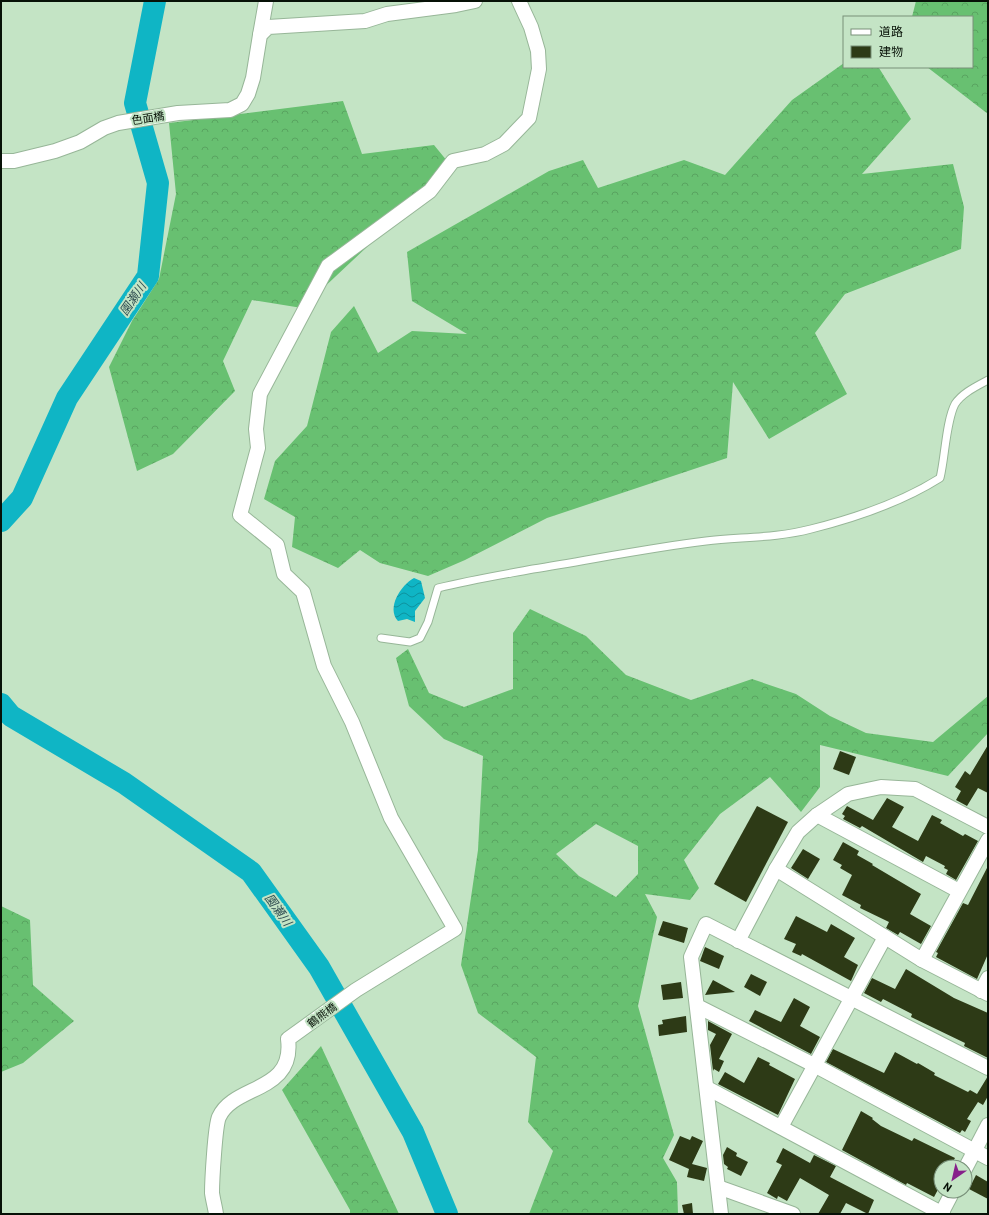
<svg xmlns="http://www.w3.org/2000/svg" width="989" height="1215" viewBox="0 0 989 1215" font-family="Barlow,'Noto Sans JP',sans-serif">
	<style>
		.forest { fill: url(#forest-crowns); fill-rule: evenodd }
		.water { fill: url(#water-waves) }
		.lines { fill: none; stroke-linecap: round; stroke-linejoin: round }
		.river { stroke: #0fb5c5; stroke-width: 22 }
		.building { fill: #2d3a16 }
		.service-casing { stroke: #97b698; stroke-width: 9 }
		.minor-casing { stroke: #97b698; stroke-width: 16 }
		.service { stroke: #fff; stroke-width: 7 }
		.minor { stroke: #fff; stroke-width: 14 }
		.labels { text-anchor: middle; stroke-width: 4; stroke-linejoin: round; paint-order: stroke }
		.street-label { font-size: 11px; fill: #071107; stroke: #c4e4c5 }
		.water-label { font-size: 12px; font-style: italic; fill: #314e52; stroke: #c4e4c5 }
	</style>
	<defs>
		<pattern id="forest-crowns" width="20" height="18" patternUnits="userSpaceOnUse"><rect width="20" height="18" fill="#68c071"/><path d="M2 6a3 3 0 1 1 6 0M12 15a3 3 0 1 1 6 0" fill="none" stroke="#59a460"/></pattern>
		<pattern id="water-waves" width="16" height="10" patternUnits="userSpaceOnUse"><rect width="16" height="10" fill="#0fb5c5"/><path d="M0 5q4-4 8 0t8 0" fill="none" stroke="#0c929e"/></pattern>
	</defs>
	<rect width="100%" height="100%" fill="#c4e4c5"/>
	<g class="forest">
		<path d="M916,1H988V114L927,67H972V17H912Z"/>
		<path d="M844,63V67L879,68L911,119L862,174L953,164L964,207L961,249L845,294L815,333L847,394L769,439L733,382L727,458L547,518L465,560L428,576L380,563L360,550L338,568L292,547L295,517L264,499L275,461L307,426L331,332L354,306L378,353L412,331L467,334L412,301L407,252L549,171L583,160L598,188L684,160L725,175L792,100Z"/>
		<path d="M343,101L362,154L434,145L452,167L302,308L252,300L223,361L235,391L173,454L137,471L109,367L132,321L159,279L176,194L169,123Z"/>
		<path d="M530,609L586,636L626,675L691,700L752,679L796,694L830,716L866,733L933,742L988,696V733L948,776L820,745V787L801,812L770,777L720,814L684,860L699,888L690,900L645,894L657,917L638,1006L674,1135L663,1158L677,1182L678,1214H529L553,1151L528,1122L536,1057L478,1013L461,965L478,850L483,756L444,739L409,706L396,658L408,649L429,693L464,707L513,689V633ZM596,824L638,846V874L616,897L579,876L556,854Z"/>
		<path d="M1,906L30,920L33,985L74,1021L23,1063L1,1072Z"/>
		<path d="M321,1046L399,1214H350V1210L282,1090Z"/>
	</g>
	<path class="water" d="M414,578L421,581L425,598L415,611V622L407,619L398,621C386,608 401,585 414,578Z"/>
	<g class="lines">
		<g class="river">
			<path d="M1,521L22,498L67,398L148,276L158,183L135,103L155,1"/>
			<path d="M1,704L11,716L124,783L251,872L319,967L413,1132L447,1214"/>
		</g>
	</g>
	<g class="building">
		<path d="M988,745V793L978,788L967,806L956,800L961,791L955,787L965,771L970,775Z"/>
		<path d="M840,751L856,757L849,775L833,769Z"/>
		<path d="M887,798L904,807L892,827L918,841L932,815L942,820L940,823L963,836L965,834L978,841L956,880L946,874L948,870L944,868L945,866L926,856L923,862L862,826L860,828L843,819L845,816L842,814L847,806L873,820Z"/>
		<path d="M757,806L788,822L746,902L714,884Z"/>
		<path d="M843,842L859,851L857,855L873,864L872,865L921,894L910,914L931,926L921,944L900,932L898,935L886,928L889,922L860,908L861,905L842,895L852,875L840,868L842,865L833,860Z"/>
		<path d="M803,849L820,859L808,879L791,868Z"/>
		<path d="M988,866V954L977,979L936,957L938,953L936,952L963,903L968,905Z"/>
		<path d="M796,916L827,932L831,924L855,938L844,957L858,965L851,981L802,954L801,956L792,952L796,944L784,939Z"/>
		<path d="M663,921L688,928L684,943L658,935Z"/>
		<path d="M705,947L724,956L719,969L700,961Z"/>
		<path d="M906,969L954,998L988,1013V1058L964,1046L965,1043L911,1017L912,1014L883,999L881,1002L864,993L872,978L895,989Z"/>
		<path d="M751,974L767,982L760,996L744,987Z"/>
		<path d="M713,980L735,992L705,995Z"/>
		<path d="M681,982L683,998L663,1000L661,985Z"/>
		<path d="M794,998L810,1007L800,1026L820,1037L811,1054L749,1021L755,1010L781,1022Z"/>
		<path d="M686,1016L687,1032L659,1036L658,1025L663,1024L662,1020Z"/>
		<path d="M708,1021L732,1034L719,1059L724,1061L719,1072L714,1069L713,1071L710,1045L716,1034L708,1030Z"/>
		<path d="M833,1049L884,1073L895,1052L917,1064L918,1063L935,1073L934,1075L968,1092L970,1090L977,1094L988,1076V1096L983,1105L978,1102L967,1119L971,1121L965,1132L962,1130L960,1133L826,1062Z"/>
		<path d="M758,1057L770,1063L769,1065L795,1079L778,1115L718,1084L725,1072L744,1083Z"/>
		<path d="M861,1111L873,1118L872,1119L881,1126L912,1141L914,1138L955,1158L950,1167H941V1184L934,1197L907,1183L906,1185L842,1150Z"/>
		<path d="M680,1136L690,1140L692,1136L703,1141L692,1164L707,1168L704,1181L687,1177L689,1169L669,1160Z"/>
		<path d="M727,1147L737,1153L736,1156L748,1162L741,1176L727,1169L728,1167L724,1164L723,1155Z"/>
		<path d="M783,1148L810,1163L814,1155L836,1166L830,1177L874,1200L868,1214L846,1203L840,1214H818L829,1195L800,1178L787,1201L778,1196L777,1199L767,1193L782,1165L776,1162Z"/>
		<path d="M976,1175L988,1182V1199L969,1189Z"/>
		<path d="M692,1203L693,1214H684L682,1205Z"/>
	</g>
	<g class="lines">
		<defs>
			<path id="service" d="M381,638L410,642L420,638L428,622L438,588C470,580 501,575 533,569C590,560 648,548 706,541C741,537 777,538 811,529C855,518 902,502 940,478C945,458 946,421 955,404C962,393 977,386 988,380"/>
			<g id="minor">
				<path d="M260,35L266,1"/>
				<path d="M1,161H14L55,151L80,142L104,128L118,123L178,113L230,110L242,104L248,94L253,78L260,35L268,27L365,21L387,14L456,5L475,1"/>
				<path d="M817,815L959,891"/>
				<path d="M776,869L798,832L817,815L848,794L881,787L915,789L988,827"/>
				<path d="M738,941L776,869L922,960L988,840"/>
				<path d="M922,960L988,994"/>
				<path d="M981,991L988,978"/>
				<path d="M697,1006L814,1065L988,1158"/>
				<path d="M707,1088L943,1214"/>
				<path d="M781,1127L885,937"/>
				<path d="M965,1169L988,1125"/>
				<path d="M718,1187L793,1214"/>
				<path d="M216,1214C215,1207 213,1200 212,1193C212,1182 215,1126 219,1117C234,1084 295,1093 288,1039L356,990L455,929L391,818L352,722L324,666L303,592L284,574L277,545L240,515L258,448L256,429L260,394L328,266L430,191L453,161L485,154L504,144L529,118L539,69L538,51L531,27L519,1"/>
				<path d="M721,1214L691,957L706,924L988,1068"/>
				<path d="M941,1214L953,1191"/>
			</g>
		</defs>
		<use href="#service" class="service-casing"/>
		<use href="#minor" class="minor-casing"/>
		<use href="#service" class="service"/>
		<use href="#minor" class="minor"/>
	</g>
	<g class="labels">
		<g class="street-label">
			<text transform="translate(148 118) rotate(-9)" y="4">色面橋</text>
			<text transform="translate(322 1015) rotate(-36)" y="4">鶴熊橋</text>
		</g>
		<g class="water-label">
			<text transform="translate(133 299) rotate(-56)" y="4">園瀬川</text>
			<text transform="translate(278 910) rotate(54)" y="4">園瀬川</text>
		</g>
	</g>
	<rect width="989" height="1215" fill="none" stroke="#071107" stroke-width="4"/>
	<rect x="843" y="16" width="130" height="52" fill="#c4e4c5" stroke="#789079"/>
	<rect x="851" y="29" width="20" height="6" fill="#ffffff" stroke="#789079"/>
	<text x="879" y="36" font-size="12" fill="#071107">道路</text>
	<rect x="851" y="46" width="20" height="12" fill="#2d3a16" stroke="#789079"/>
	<text x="879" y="56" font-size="12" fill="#071107">建物</text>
	<g transform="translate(953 1179) rotate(214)"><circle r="19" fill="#c4e4c5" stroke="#789079"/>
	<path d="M0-3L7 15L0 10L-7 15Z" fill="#86218a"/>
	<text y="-6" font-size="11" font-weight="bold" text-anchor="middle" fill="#071107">N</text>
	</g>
</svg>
